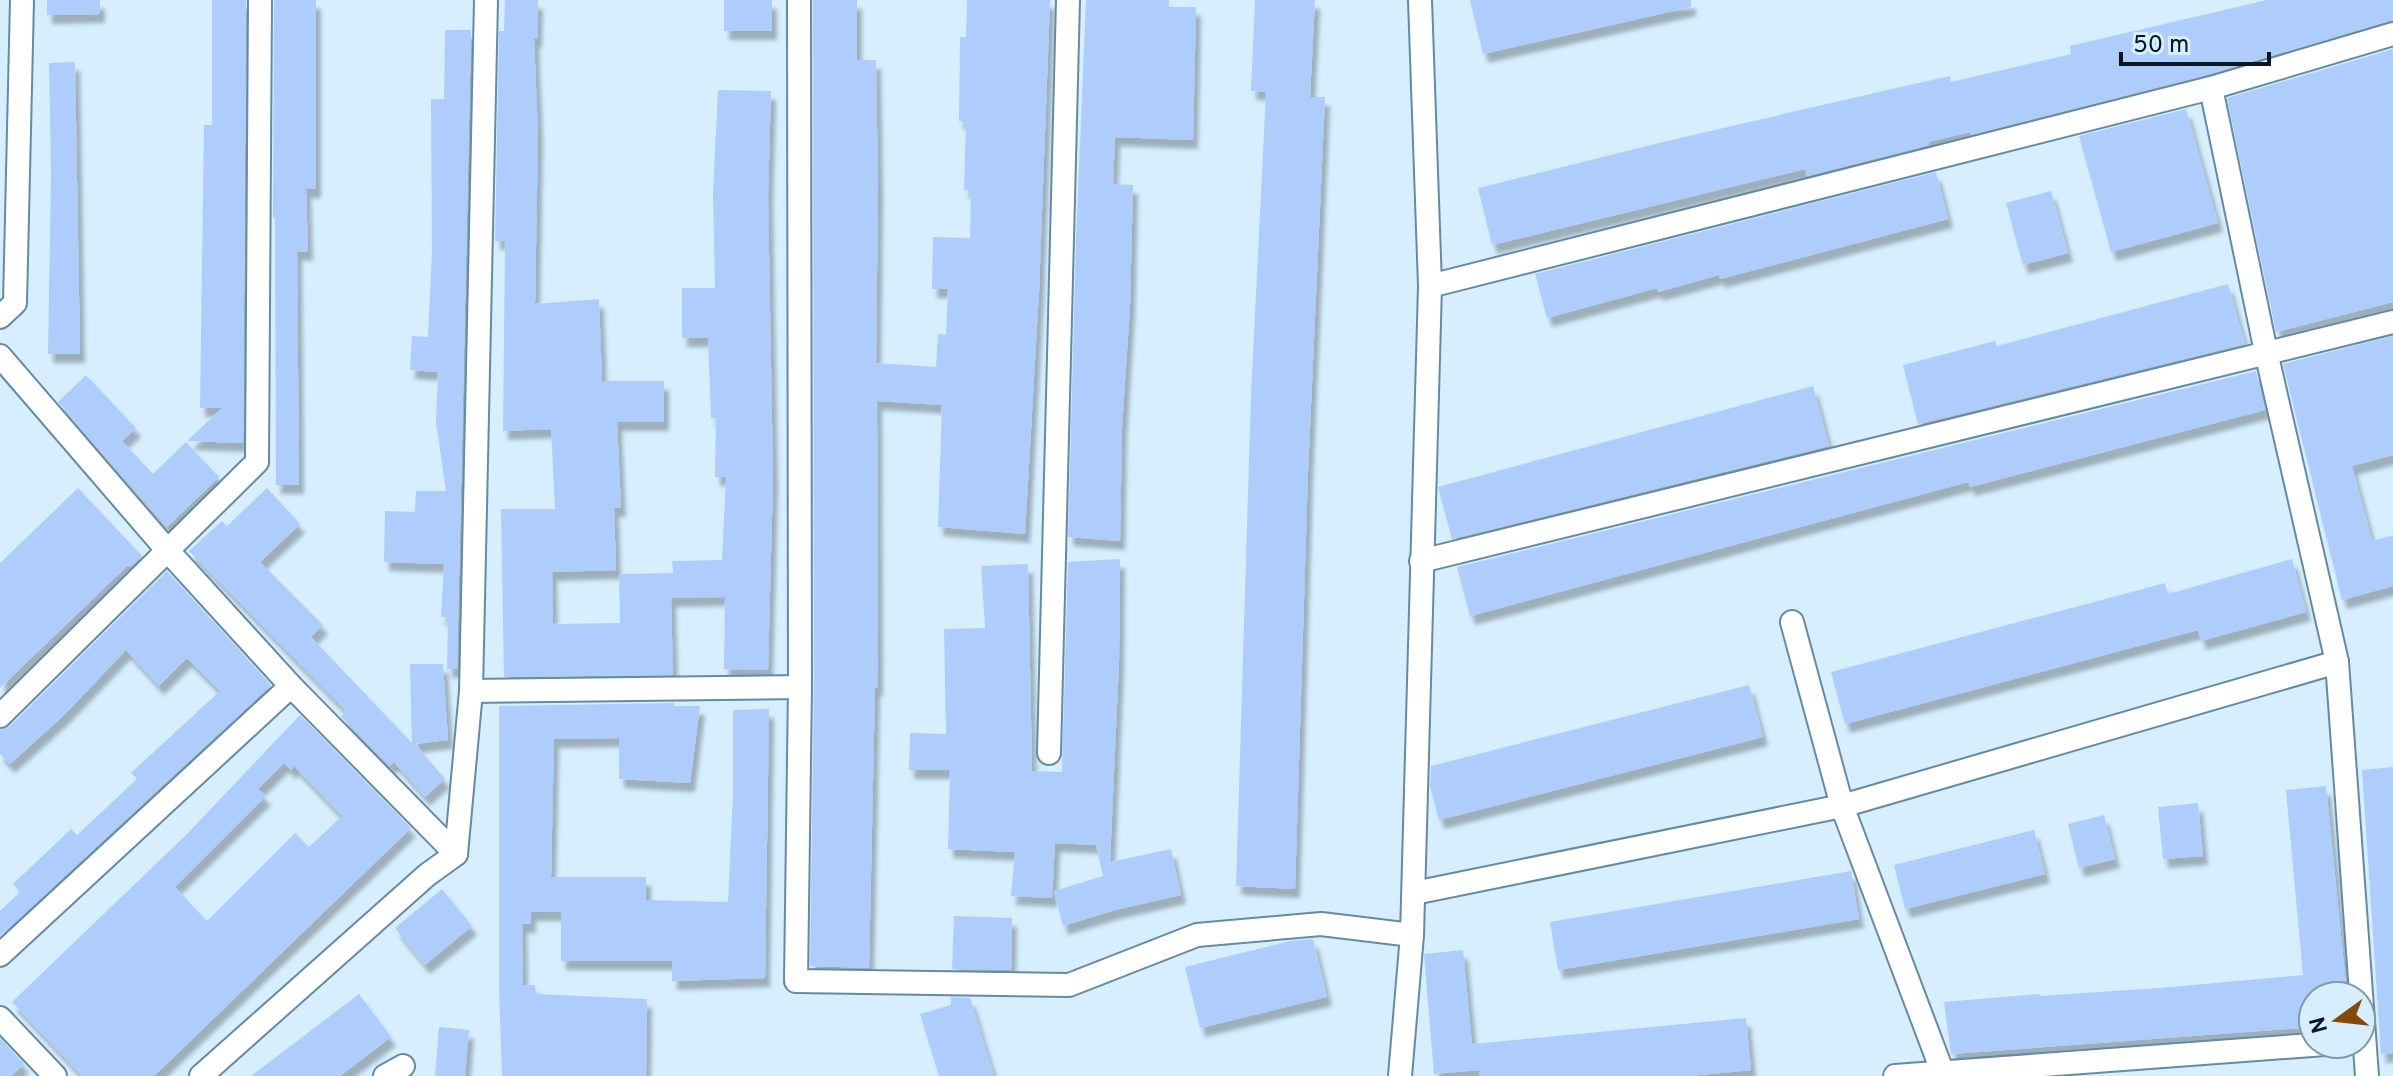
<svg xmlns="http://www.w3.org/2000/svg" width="2393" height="1076" viewBox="0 0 2393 1076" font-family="Overpass,sans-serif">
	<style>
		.building { fill: #aecdfc; fill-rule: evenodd; filter: url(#shadow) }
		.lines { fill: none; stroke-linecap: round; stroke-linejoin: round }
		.minor-casing { stroke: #658aa3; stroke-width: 26 }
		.minor { stroke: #fff; stroke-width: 22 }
	</style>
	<defs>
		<filter id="shadow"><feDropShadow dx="5" dy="9" stdDeviation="2" flood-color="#0004"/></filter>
	</defs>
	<rect width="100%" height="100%" fill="#d6eefe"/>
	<g class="building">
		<path d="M47,0H100V14L47,15Z"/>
		<path d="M212,0H246L243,443L187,441L222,408H200L204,125H212Z"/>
		<path d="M274,0H316V189H306L308,252L297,251L299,485H276L275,218H273Z"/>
		<path d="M505,0H538L537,39H534L538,134L535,304L599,299L602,381H664V422H617L621,508H614L616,570L552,572L553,624L620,623L619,574L673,573L672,561L722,560L726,477H715L716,418H711L708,338H682V288H715L713,193L718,90L771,91L768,196L773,478L768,670L724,669L725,597L671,598L673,675L504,677L501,509H555L551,429L503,431L505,241H495L499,31H504Z"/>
		<rect x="724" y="0" width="48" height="31"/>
		<path d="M813,0H857V60H876L878,189L876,363L936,367L938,334L946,335L948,289H932L933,237L970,238L971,190H964L966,121H959L960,37H966L967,0H1050L1039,291L1025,534L938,527L942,405L877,401L878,687L875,688L869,968L810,966L814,687Z"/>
		<path d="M1086,0H1169V7H1196L1193,140L1115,137L1113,184L1133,185L1130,306L1122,428L1120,541L1068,537L1076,241Z"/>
		<path d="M1255,0H1315L1310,97H1325L1308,471L1295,889L1236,886L1251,395L1266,92L1251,91Z"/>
		<path d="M1470,0H1691V7L1483,54Z"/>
		<path d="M2267,0H2393V20L2210,74L1970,135V132L1928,142L1929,145L1807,176L1805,169L1492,245L1478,188L1667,141L1896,88L1950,76L1951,82L2071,54L2070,46Z"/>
		<path d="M445,30H471L457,669H447L448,617H441L444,564L384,562L385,511L415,512L416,491H446L436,422L438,372L410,370L412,336L428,337L432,251L431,99H444Z"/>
		<path d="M2393,49V302L2276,332L2227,98Z"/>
		<path d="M75,62L80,354H48L51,172L49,63Z"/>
		<path d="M2186,109L2218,223L2111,252L2079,136Z"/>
		<path d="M1936,172L1948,219L1720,279L1719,275L1658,292L1657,288L1547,318L1535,274Z"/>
		<path d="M2051,191L2068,253L2023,265L2006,203Z"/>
		<path d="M2228,284L2245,344L1918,424L1903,365L1995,341L1997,346Z"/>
		<path d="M2393,336V455L2352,466L2372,541L2393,535V586L2342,600L2283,364Z"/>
		<path d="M2256,371L2265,410L1970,487L1968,482L1470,616L1457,567Z"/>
		<path d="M86,375L136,428L122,441L153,474L186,442L219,477L167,527L58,402Z"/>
		<path d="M1813,386L1829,446L1452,539L1438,487Z"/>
		<path d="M78,488L142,556L130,567L128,565L0,688V563Z"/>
		<path d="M267,488L300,524L260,562L323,625L311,637L412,743L410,664H443L448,740L415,744L445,779L425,797L394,762L390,766L341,717L346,711L189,551L222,521L227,526Z"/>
		<path d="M1120,559L1119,661L1110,862L1171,849L1181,895L1115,910L1063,926L1054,891L1103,876L1096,845L1055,843L1052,898L1011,896L1015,852L948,849L950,770H909L910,733L946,734L944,629L985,628L981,566L1028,564L1032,771L1062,772L1068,562Z"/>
		<path d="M2292,559L2306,612L2201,641L2198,630L1845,724L1831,672L2165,583L2168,594Z"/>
		<path d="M167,571L271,685L0,936V911L20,892L13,884L71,829L77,835L137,779L131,773L220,691L187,658L159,686L126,650L64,715L10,764L0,754V730L10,726Z"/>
		<path d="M1749,685L1763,737L1439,820L1430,786L1431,766Z"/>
		<path d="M674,703V706H700L690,783L619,779V738L554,739L551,877H646V900L728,902L733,793V710L769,709L765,978L672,981V961H561V912H531V924H522L523,985H535L536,994L647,999L646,1076H502L499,987V706Z"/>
		<path d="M300,715L411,828L154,1076H82L12,1002L187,834ZM284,763L291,770L294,766L342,816L309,847L295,833L207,921L175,887L266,796L258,789Z"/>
		<path d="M2393,767V1053L2381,1054L2362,770Z"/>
		<path d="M2326,786L2347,996H2313V1027L1951,1054L1944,1002L2040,994V996L2159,988L2303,975L2286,790Z"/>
		<path d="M2198,803L2203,856L2163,859L2158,807Z"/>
		<path d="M2104,815L2115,859L2079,868L2068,824Z"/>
		<path d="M2034,830L2045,874L1905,909L1894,865Z"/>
		<path d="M1851,871L1859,919L1558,970L1550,922Z"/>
		<path d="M442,889L472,926L425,965L395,928Z"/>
		<path d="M954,916L1012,918L1011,970L952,969Z"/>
		<path d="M1313,939L1327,997L1200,1028L1185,967L1290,941Z"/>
		<path d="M1463,950L1472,1044L1746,1018L1751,1070L1689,1076H1480L1479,1070L1434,1074L1424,954Z"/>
		<path d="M359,994L391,1037L340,1076H251Z"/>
		<path d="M951,997L970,998L994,1076H939L920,1014L951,1005Z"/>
		<path d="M439,1027L469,1030L465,1076H435Z"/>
		<path d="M0,1038L24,1064L11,1076H0Z"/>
	</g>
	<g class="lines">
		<defs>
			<g id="minor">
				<path d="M799,0L800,687L796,981L1069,985L1197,935L1321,924L1412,935"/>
				<path d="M2211,88L2266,352L2337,662L2367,1076"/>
				<path d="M1430,286L2211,88L2393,34"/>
				<path d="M0,317L15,303L22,0"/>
				<path d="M0,356L168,551L291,686L456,854"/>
				<path d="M1421,561L2393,322"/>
				<path d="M1792,622L1842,806L1944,1076"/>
				<path d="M471,691L800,687"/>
				<path d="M0,716L257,462L260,0"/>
				<path d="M1049,753L1068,0"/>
				<path d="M1414,893L1842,806L2337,662"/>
				<path d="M0,955L291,686"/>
				<path d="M0,1018L55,1076"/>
				<path d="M201,1076L427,875L456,854L471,691L486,0"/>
				<path d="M385,1076L403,1066"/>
				<path d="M1400,1076L1412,935L1430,286L1420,0"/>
				<path d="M1895,1076L2325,1044"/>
			</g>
		</defs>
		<use href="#minor" class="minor-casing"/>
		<use href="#minor" class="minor"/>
	</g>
	<g transform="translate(2337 1020) rotate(255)"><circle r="38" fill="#d6eefe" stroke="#8498a6" stroke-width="2"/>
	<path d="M0-6L14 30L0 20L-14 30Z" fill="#874909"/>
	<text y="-12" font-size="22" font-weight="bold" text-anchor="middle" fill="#081721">N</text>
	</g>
	<path d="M2121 52v12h148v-12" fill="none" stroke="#081721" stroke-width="4"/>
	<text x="2133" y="52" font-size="24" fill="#081721" stroke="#d6eefe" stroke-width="6" paint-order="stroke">50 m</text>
</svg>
